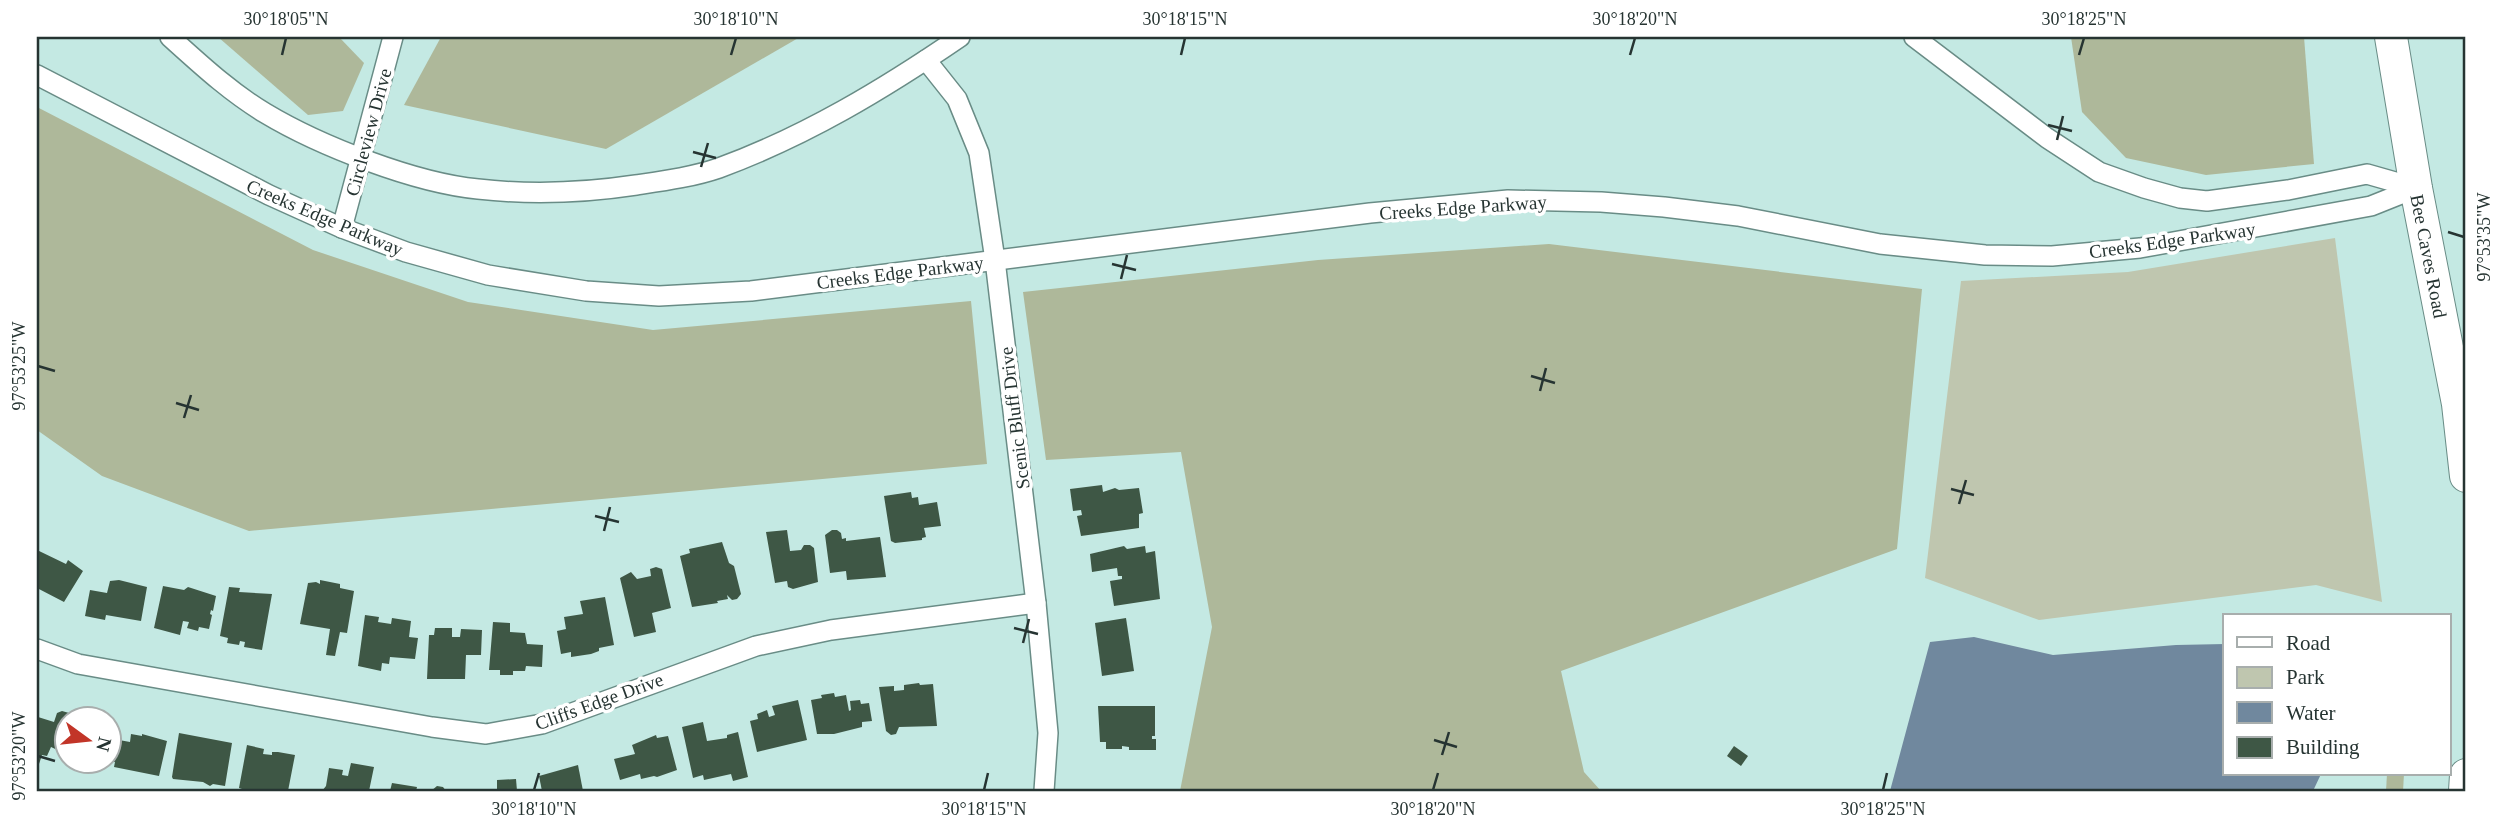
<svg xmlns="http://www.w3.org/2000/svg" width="2503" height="828" viewBox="0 0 2503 828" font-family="'Times New Roman',serif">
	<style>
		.green { fill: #bfc6af }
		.forest { fill: #aeb89a }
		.water { fill: #70889e }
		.building { fill: #3e5745 }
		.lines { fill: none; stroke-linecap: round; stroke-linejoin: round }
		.street-casing { stroke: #698c86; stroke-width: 22 }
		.primary-casing { stroke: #698c86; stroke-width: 34 }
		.street { stroke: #fff; stroke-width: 19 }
		.primary { stroke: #fff; stroke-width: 32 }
		.ticks { fill: none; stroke: #263432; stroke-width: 2.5 }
		.labels { text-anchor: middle; stroke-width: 7; stroke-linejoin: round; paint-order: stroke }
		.street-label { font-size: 19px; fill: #263432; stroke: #fff }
		.neatline { fill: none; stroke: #263432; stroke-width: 2.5 }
		.ticks-label { font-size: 18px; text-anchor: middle; fill: #263432 }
	</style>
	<rect width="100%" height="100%" fill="#c4e9e3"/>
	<path class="green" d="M2335,238L2382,602L2316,585L2039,620L1925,578L1961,281L2128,272Z"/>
	<g class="forest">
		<path d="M218,37H339L364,63L343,111L308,115Z"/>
		<path d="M441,37H800L606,149L404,105Z"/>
		<path d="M2071,37H2304L2314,164L2206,175L2126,158L2082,112Z"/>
		<path d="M37,107L313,250L468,302L653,330L971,301L987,464L249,531L102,476L37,430Z"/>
		<path d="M1549,244L1922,289L1897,549L1561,671L1584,772L1601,791H1180L1212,627L1181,452L1046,460L1023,292L1318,260Z"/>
		<path d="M2387,774H2404L2403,791H2386Z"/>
	</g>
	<path class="water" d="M1974,637L2053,655L2176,645L2225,644V774H2321L2313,791H1890L1930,642Z"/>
	<g class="building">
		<path d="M1102,485L1103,492L1115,488L1119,490L1139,488L1143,513L1139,514V528L1081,536L1077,516L1082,515L1081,510L1073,511L1070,489Z"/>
		<path d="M911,492L912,498L918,497L919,505L937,502L941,526L924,528L926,537L922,538V540L895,543L891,541L884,496Z"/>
		<path d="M787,530L790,551L801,550L804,545H810L814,548L818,582L793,589L788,587L787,581L775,583L766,532Z"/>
		<path d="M832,530H837L841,533L842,539L846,538V541L880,537L886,577L847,580L846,571L830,573L825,535Z"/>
		<path d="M722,542L729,563L734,566L741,594L737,599L732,600L727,595L728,599L717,601L718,603L692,607L680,556L690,553L689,549Z"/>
		<path d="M1124,546L1127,549L1145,546L1146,553L1155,551L1160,599L1114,606L1110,581L1122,579V576H1118L1117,568L1092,572L1090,554Z"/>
		<path d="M37,550L66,564L68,560L83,571L64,602L37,588Z"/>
		<path d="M656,567L662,569L671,608L652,613L656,632L634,637L620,578L631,572L637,579L651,576L650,569Z"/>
		<path d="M119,580L147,587L141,621L106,615L105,620L85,616L90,590L107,593L110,581Z"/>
		<path d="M320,580L340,584V588L354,591L347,633L340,632L335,656L326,655L330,629L300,624L308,583L316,582L320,584Z"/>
		<path d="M163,586L184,590L188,587L216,596L213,611L211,610L210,614L212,615L209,629L199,627L198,631L187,628L189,622L183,621L180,635L154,628Z"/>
		<path d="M229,587L240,588L239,592L272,594L262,650L244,647L245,642L240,641L239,645L227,643L228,638L220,636Z"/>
		<path d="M605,597L614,645L599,648V651L591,654L571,657V652L561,654L557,631L566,629L564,617L583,614L580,601Z"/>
		<path d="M365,615L379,617L378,622L391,624L392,618L411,621L409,637L418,638L415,659L390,657L389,664L382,663L381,671L358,666Z"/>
		<path d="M1126,618L1134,671L1102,676L1095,623Z"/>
		<path d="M493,622L510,623V632L525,633L527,644L543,645L542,667L526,666L525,671H513V675H500V670H489Z"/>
		<path d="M435,628H452V637H460L461,629L482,630L481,655H466L465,679H427L429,635H434Z"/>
		<path d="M919,683L920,685L933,684L937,726L899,727L896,734L891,735L886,731L879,687L894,686V691L904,690V685Z"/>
		<path d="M834,693L835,697L846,695L849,711L851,710L850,701L860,700L861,704L869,703L872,721L862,722V727L834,734H817L811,700L822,698L821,695Z"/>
		<path d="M798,700L807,740L757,752L750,721L758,719L757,714L767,710L769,717L775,715L772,706Z"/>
		<path d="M1098,706H1155V736H1152V739H1156V750H1129V747L1122,746V749H1106V742H1100Z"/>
		<path d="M62,711L76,715L77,712L83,714L82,717L87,720H66V754L51,747L47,756L42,755L37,770L38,717L54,722L57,713Z"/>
		<path d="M703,722L707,741L727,738V735L738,732L748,777L733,781L731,774L704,780L703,775L693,778L682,727Z"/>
		<path d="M179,733L232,743L225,786L213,784L210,786L203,782L173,779L172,777Z"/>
		<path d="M131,734L142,736V734L167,741L159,776L114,767L115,762L108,761V738L130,742Z"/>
		<path d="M656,735L657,738L668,736L677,770L657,777L654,776L641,779L640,774L620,780L614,759L635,754L632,745Z"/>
		<path d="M247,745L264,749L263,754L272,755V752H278L295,755L288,791H248L239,788Z"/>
		<path d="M1734,746L1748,756L1741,766L1727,756Z"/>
		<path d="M351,763L374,767L369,791H322L326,786L329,768L343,770L342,775L348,776Z"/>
		<path d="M578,765L583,791H542L539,776Z"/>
		<path d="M516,779L517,791H497V780Z"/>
		<path d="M392,783L417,787L416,791H390Z"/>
		<path d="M437,786L443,787L446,791H431Z"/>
	</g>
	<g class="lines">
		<defs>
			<g id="street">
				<path d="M170,37C200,64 230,92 265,113C320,146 415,183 478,189C531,195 583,193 636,185C663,181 693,177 719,168C806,136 884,89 960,37"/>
				<path d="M1914,37L2047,138L2099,172L2144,188L2180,198L2207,201L2288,190L2367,174L2416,188"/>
				<path d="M926,60L957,99L979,153L995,260L1036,603L1048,733L1044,791"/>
				<path d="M37,75L269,195L342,228L406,252L488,275L586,291L659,296L751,291L1370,213L1508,200L1601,202L1664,207L1738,216L1880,244L1985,255L2052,256L2140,248L2371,206L2416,188"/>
				<path d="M342,228L393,37"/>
				<path d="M37,649L78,664L432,727L486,734L542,724L756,646L831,630L1036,603"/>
			</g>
			<g id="primary">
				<path d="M2391,37L2416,188L2458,404L2466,476"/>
				<path d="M2465,791L2466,775"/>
			</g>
		</defs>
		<use href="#street" class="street-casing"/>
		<use href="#primary" class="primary-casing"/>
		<use href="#street" class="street"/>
		<use href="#primary" class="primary"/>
	</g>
	<path class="ticks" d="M282,55L286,38M731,55L736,38M1181,55L1185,38M1630,55L1635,38M2079,55L2084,38M2048,125L2072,131M2057,140L2063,116M693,152L716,158M701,167L708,143M2448,232L2464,237M1112,264L1136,270M1121,279L1127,255M38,366L55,371M1531,376L1555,383M1540,391L1546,368M176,403L199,410M184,418L191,395M1951,489L1974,495M1959,504L1966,480M595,516L619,522M604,531L610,507M1014,628L1038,634M1023,643L1029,619M1434,740L1457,747M1442,755L1449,732M38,756L55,761M534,790L539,773M984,790L988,773M1433,790L1438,773M1883,790L1887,773"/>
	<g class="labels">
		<g class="street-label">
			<text transform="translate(368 132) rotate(-75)" y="7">Circleview Drive</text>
			<text transform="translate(1463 207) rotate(-4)" y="7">Creeks Edge Parkway</text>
			<text transform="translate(325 217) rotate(23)" y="7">Creeks Edge Parkway</text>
			<text transform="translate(2172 240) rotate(-8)" y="7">Creeks Edge Parkway</text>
			<text transform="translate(2429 256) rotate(79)" y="7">Bee Caves Road</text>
			<text transform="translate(900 272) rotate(-7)" y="7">Creeks Edge Parkway</text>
			<text transform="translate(1014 418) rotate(-97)" y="7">Scenic Bluff Drive</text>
			<text transform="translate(599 701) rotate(-20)" y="7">Cliffs Edge Drive</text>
		</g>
	</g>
	<rect width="2503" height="828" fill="none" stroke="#ffffff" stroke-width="77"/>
	<rect x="2223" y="614" width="228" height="161" fill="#ffffff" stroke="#a8aead" stroke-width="2"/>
	<rect x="2237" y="637" width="35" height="10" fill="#ffffff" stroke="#a8aead" stroke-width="2"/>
	<text x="2286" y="650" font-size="21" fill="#263432">Road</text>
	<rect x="2237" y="667" width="35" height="21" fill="#bfc6af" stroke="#a8aead" stroke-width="2"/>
	<text x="2286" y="684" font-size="21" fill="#263432">Park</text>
	<rect x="2237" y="702" width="35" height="21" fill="#70889e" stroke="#a8aead" stroke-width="2"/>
	<text x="2286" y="720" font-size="21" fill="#263432">Water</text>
	<rect x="2237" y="737" width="35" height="21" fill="#3e5745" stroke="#a8aead" stroke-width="2"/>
	<text x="2286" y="754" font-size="21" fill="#263432">Building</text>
	<g transform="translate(88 740) rotate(105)"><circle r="33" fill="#ffffff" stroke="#a8aead" stroke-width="2"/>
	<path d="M0-5L12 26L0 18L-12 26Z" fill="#c23528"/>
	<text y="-10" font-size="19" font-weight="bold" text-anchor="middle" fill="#263432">N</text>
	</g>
	<rect x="38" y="38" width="2426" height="752" class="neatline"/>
	<g class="ticks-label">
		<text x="286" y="25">30°18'05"N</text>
		<text x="736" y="25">30°18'10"N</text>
		<text x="1185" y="25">30°18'15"N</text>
		<text x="1635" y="25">30°18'20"N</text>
		<text x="2084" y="25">30°18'25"N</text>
		<text transform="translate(2484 237) rotate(-90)" y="6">97°53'35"W</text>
		<text transform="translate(19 366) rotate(-90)" y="6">97°53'25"W</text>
		<text transform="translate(19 756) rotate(-90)" y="6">97°53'20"W</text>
		<text x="534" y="815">30°18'10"N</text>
		<text x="984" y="815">30°18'15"N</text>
		<text x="1433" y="815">30°18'20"N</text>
		<text x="1883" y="815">30°18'25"N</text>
	</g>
</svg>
